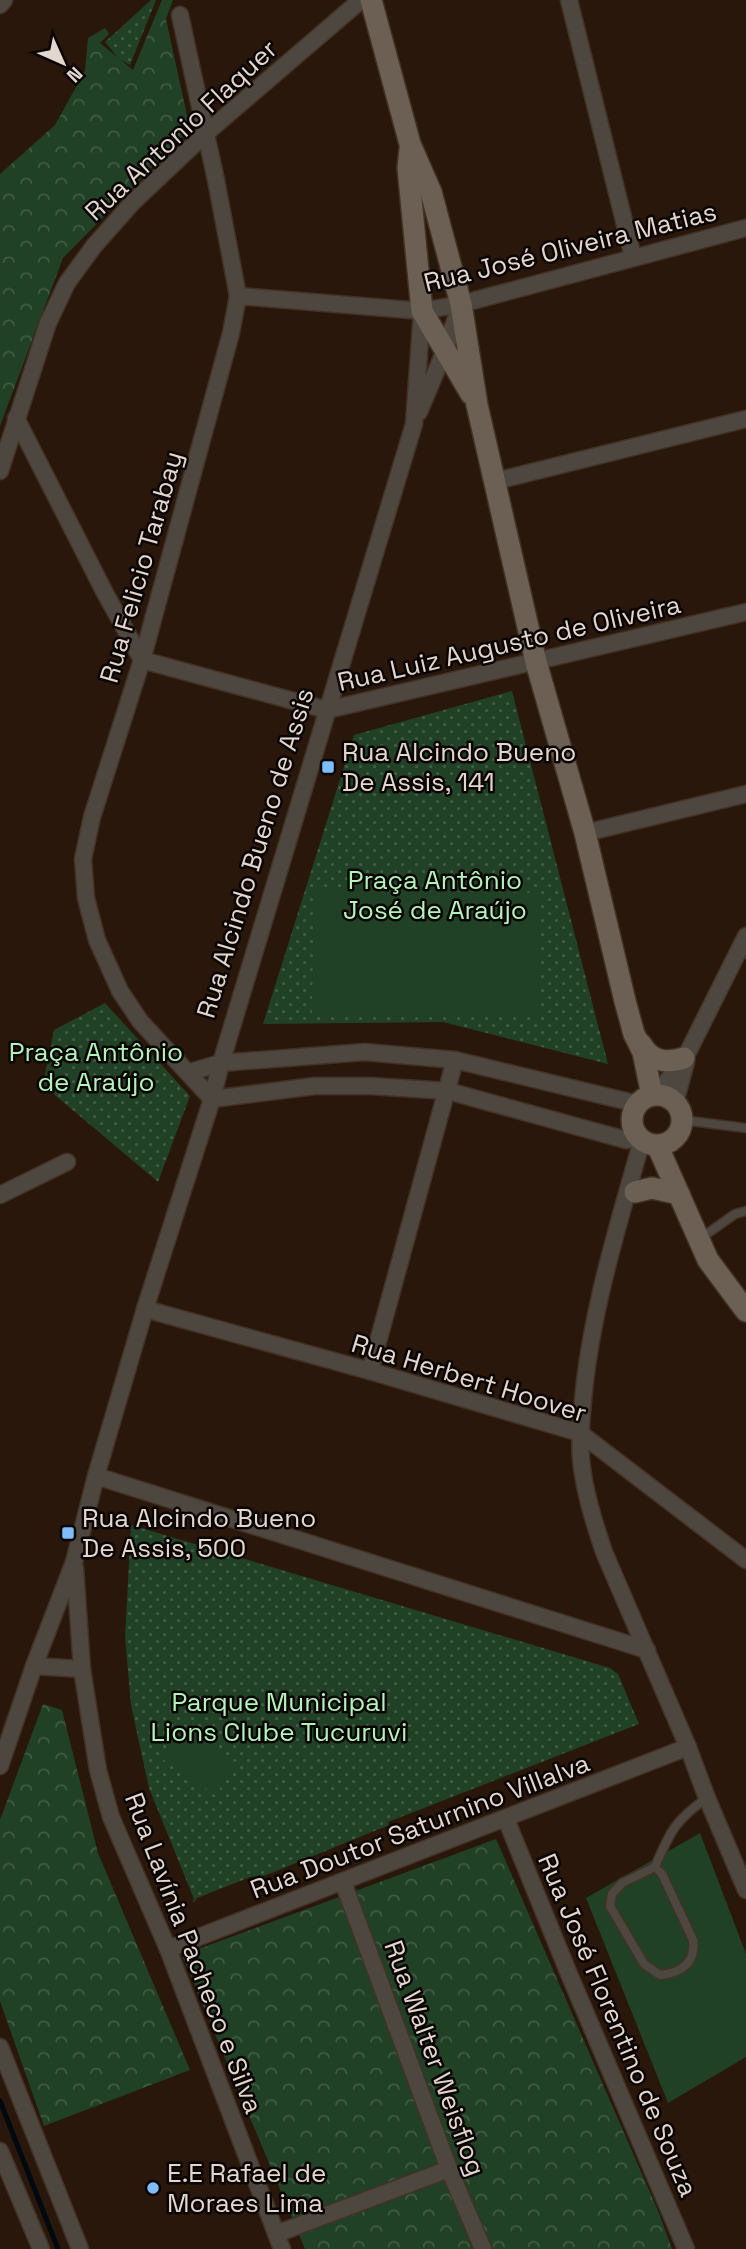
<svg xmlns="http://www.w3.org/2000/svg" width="746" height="2249" viewBox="0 0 746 2249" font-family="'Space Grotesk',sans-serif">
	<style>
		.green { fill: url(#green-dots) }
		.forest { fill: url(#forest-crowns) }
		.pitch { fill: #214126 }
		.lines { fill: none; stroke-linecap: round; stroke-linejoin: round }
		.stream { stroke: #000a0e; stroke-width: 5 }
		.lane-casing { stroke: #423225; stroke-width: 11 }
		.street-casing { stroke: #423225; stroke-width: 19 }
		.secondary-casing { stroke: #423225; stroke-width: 24 }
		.lane { stroke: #4e473f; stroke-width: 8 }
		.street { stroke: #4e473f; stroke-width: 16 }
		.secondary { stroke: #6b6053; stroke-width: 21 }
		.poi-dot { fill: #7ebdf9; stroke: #0b0502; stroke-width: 2.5 }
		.labels { text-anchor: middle; stroke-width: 5; stroke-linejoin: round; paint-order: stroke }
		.street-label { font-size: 26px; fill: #e2d6ce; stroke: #0b0502 }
		.poi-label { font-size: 26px; fill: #e2d6ce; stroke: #0b0502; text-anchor: start }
		.park-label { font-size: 26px; fill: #b2f3b9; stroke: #0b0502 }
	</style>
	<defs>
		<pattern id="green-dots" width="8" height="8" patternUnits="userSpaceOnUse" patternTransform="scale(1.75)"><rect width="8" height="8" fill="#214126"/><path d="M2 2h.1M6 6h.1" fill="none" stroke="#415c44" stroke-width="1.8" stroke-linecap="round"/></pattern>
		<pattern id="forest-crowns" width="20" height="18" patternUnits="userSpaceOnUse" patternTransform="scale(1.75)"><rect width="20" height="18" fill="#214126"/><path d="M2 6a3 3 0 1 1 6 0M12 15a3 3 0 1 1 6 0" fill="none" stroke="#415c44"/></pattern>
	</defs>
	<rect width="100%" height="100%" fill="#28170a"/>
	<g class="green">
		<path d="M151,0H156L130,65L119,59L105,42Z"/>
		<path d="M512,691L608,1064L443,1022L263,1024L354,735Z"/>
		<path d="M105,1003L190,1096L158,1182L43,1085L54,1030Z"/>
		<path d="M131,1525L610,1668L618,1674L639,1724L388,1822L389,1825L274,1872L255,1879L253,1876L197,1898L193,1903L194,1899L149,1788L131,1705L125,1637Z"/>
	</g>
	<g class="forest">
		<path d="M162,0H173L166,19L190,129L63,258L0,426V174L55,125L85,71L88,38L105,28L109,34L100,43L133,70Z"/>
		<path d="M43,1704L62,1710L98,1853L190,2070L44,2126L0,2001V1820Z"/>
		<path d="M496,1839L659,2213L672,2249H305L182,1955Z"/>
	</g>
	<g class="pitch">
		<path d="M314,890L540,893L538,1016L312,1013Z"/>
		<path d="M181,1727L235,1762L216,1796L161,1758Z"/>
		<path d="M700,1833L746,1954V2057L668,2103L586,1898Z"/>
	</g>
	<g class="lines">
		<path class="stream" d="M0,2101L58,2249"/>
		<defs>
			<g id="lane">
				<path d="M682,1120L746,1128"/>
				<path d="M701,1238L735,1214L746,1211"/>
				<path d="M655,1867L662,1874L693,1940C696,1963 681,1973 660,1975L644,1964L610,1906L612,1894L622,1883L655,1867C670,1832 675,1820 707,1798"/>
			</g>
			<g id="street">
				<path d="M569,0L633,257"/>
				<path d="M0,5L4,0"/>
				<path d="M180,15L216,180L238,296L231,333L142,660L92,817L83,859L86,898L97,940L120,991L140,1021L212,1099L315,1086H371L448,1091L626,1140L639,1138"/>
				<path d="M238,296L422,311L461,304L746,228"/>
				<path d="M419,412L445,350L460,306"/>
				<path d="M16,418L105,593L142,660L327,710L746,612"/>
				<path d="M0,471L48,323L67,283L94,246L133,202L205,134L361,0"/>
				<path d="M496,481L746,419"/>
				<path d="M585,833L746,794"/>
				<path d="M190,1072L221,1063L365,1052L455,1060L638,1104"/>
				<path d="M657,1095L688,1052L746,936"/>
				<path d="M675,1103L686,1062"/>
				<path d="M642,1140C619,1222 593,1305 584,1390C582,1413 579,1435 581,1459C584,1491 594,1522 604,1552L688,1747L707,1798L746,1890"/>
				<path d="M0,1195L67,1162"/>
				<path d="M145,1309L370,1371L580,1433L746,1560"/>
				<path d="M370,1371L455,1060"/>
				<path d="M96,1476L647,1650"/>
				<path d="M75,1568L82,1669L98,1770L111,1817L168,1949L282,2249"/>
				<path d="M34,1666L82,1669"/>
				<path d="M0,1766L34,1666L74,1562L96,1476L145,1309L212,1099L221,1063L414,424L422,311"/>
				<path d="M506,1819L569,1974L686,2249"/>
				<path d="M343,1882L449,2169L483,2249"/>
				<path d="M168,1949L688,1747"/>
				<path d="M0,2047L80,2249"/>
				<path d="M0,2151L41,2249"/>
				<path d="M276,2234L449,2169"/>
			</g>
			<g id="secondary">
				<path d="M371,0L410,144L431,192L461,304L477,405L536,662L585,833L625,1001L634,1034L643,1052L652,1095"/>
				<path d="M410,149L408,168L422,311L471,394"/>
				<path d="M641,1044C651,1061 665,1064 684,1058"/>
				<circle cx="657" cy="1120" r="25"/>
				<path d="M658,1147L708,1260L746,1311"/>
				<path d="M635,1192L652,1188L679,1194"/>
			</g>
		</defs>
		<use href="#lane" class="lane-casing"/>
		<use href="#street" class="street-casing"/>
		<use href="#secondary" class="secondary-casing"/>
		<use href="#lane" class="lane"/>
		<use href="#street" class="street"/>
		<use href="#secondary" class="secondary"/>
	</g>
	<g class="poi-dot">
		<rect x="321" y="760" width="14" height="14" rx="3.5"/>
		<rect x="61" y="1526" width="14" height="14" rx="3.5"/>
		<circle cx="153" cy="2188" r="7"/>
	</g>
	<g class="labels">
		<g class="street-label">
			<text transform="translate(181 130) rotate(-43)" y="9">Rua Antonio Flaquer</text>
			<text transform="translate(570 247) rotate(-14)" y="9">Rua José Oliveira Matias</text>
			<text transform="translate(141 567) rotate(-74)" y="9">Rua Felicio Tarabay</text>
			<text transform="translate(509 643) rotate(-13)" y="9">Rua Luiz Augusto de Oliveira</text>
			<text transform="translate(255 853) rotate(-73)" y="9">Rua Alcindo Bueno de Assis</text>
			<text transform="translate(469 1378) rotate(17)" y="9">Rua Herbert Hoover</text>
			<text transform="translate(420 1826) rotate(-21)" y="9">Rua Doutor Saturnino Villalva</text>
			<text transform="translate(194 1953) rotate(69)" y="9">Rua Lavínia Pacheco e Silva</text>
			<text transform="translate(618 2025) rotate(67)" y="9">Rua José Florentino de Souza</text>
			<text transform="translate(435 2058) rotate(70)" y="9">Rua Walter Weisflog</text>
		</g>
		<g class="poi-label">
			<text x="342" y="761">Rua Alcindo Bueno<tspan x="342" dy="30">De Assis, 141</tspan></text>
			<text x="82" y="1527">Rua Alcindo Bueno<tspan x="82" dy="30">De Assis, 500</tspan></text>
			<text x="167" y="2182">E.E Rafael de<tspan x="167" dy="30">Moraes Lima</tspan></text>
		</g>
		<g class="park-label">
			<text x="435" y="889">Praça Antônio<tspan x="435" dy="30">José de Araújo</tspan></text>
			<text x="96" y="1061">Praça Antônio<tspan x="96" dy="30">de Araújo</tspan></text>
			<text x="279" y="1711">Parque Municipal<tspan x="279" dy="30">Lions Clube Tucuruvi</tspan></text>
		</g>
	</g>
	<g transform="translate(63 63) rotate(135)" stroke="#0b0502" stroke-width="5" paint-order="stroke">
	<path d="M0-5L12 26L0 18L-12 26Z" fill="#e2d6ce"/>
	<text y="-10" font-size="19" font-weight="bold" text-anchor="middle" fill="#e2d6ce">N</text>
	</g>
</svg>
